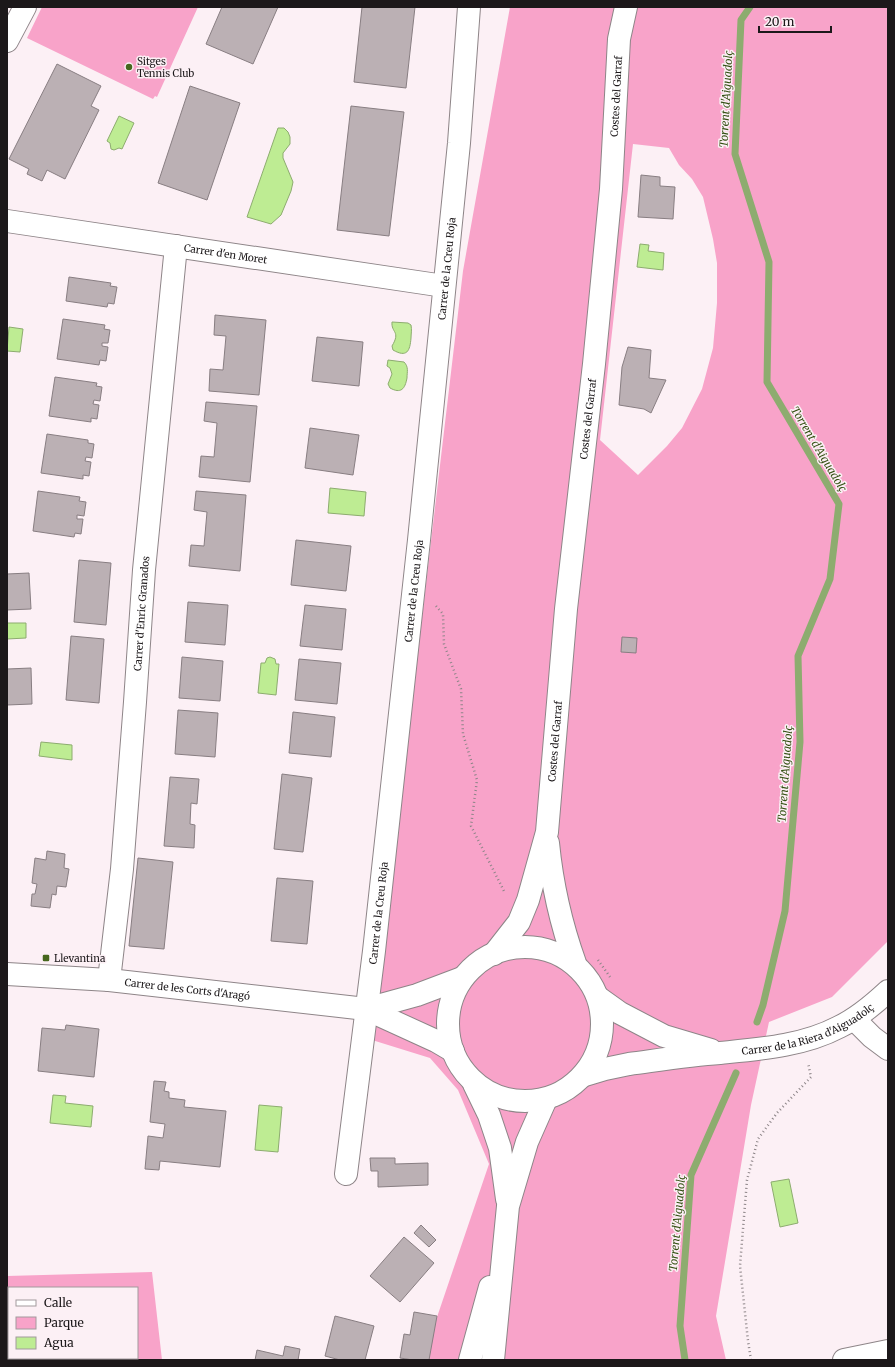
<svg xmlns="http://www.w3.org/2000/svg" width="895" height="1367" viewBox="0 0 895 1367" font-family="Merriweather,serif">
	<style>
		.green { fill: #f8a3c9; fill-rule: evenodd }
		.water { fill: #beec93; stroke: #8dac6f }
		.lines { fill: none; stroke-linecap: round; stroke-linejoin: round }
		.stream { stroke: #8dac6f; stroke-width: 7 }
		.building { fill: #bbb0b4; stroke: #887e82 }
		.street-casing { stroke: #8e8588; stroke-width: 24 }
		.secondary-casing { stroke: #8e8588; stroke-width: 24 }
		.path { stroke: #8d8588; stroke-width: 2.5; stroke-dasharray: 1 3; stroke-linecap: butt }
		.street { stroke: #fff; stroke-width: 22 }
		.secondary { stroke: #fff; stroke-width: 22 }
		.poi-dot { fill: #46671e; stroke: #fcf0f5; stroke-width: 1.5 }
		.labels { text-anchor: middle; stroke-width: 3; stroke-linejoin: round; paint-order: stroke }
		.poi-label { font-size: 10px; fill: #1c181a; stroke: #fcf0f5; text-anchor: start }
		.street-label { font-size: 10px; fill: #1c181a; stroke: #fcf0f5 }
		.water-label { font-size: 11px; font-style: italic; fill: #345013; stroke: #fcf0f5 }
	</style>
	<rect width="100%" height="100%" fill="#fcf0f5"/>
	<g class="green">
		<path d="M42,7H198L157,97L155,96L153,99L27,38Z"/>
		<path d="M510,7H888V941L832,997L769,1022L751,1105L716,1316L726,1360H425L435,1323L489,1164L458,1090L430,1058L372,1040L463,271ZM633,144L669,148L679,165L692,179L703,197L713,239L717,263V303L713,348L702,389L682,428L667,446L638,475L600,440Z"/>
		<path d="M152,1272L162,1360H7V1276ZM9,1288H137V1358H9Z"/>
	</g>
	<g class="water">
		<path d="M119,116L134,123L122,149L119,148L114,150L111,149L110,143L107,141Z"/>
		<path d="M278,128H284L288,132L290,137V144L283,153V158L293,182L291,191L281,215L271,224L247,217Z"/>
		<path d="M640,244L649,245L648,251L664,253L663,270L637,267Z"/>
		<path d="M392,322L408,323L411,325C412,330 411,334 411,338C410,351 407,358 393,350L392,346C401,331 391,333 392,322Z"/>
		<path d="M9,327L23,329L20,352L7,351Z"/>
		<path d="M388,360L404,362C409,367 407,372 407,378C405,389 401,394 390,388L388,384L392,374L390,368L387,366Z"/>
		<path d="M330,488L366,492L364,516L328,513Z"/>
		<path d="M7,623H26V638L7,639Z"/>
		<path d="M270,657L275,659L276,664H279L276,695L258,693L261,663H265L267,658Z"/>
		<path d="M41,742L72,745V760L39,756Z"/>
		<path d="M53,1095L66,1096L65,1103L93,1106L91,1127L50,1123Z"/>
		<path d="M259,1105L282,1107L278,1152L255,1150Z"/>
		<path d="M789,1179L798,1223L780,1227L771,1182Z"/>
	</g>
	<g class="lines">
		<g class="stream">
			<path d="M750,7L741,20L735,154L769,262L767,382L839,504L830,579L798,656L800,742L785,911L763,1005L757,1022"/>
			<path d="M685,1360L680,1326L691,1175L736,1073"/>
		</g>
	</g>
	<g class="building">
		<path d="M222,7H278L253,64L206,44Z"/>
		<path d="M362,7H415L406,88L354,82Z"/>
		<path d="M57,64L101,86L91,106L99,110L65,179L47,170L42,181L27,174L29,169L9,159Z"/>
		<path d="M190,86L240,103L207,200L158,183Z"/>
		<path d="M351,106L404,112L389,236L337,230Z"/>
		<path d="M641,175L660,177V186L675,187L673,219L638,217Z"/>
		<path d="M69,277L111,283L110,286L117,287L114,304L108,303L107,307L66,301Z"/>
		<path d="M215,315L266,320L259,395L209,391L210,369L223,370L226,336L214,335Z"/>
		<path d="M63,319L105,325L104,329L110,330L108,343H102V346L108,347L106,361L100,360L99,365L57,359Z"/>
		<path d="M317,337L363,342L359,386L312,381Z"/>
		<path d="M628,347L651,350L649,378L666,380L651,413L644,409L619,405L622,367Z"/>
		<path d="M55,377L97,383L96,386L102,387L100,401L94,400L93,404L99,405L97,419L91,418V422L49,416Z"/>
		<path d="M206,402L257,406L250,482L199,477L201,456L214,457L217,423L204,421Z"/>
		<path d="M310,428L359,435L353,475L305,468Z"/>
		<path d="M47,434L88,440V443L94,444L92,458L86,457L85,461L91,462L89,476L83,475V479L41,473Z"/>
		<path d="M38,491L80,497L79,501L86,502L84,516L77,515V519H83L81,534L75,533L74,537L33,531Z"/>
		<path d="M196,491L246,495L240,571L189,566L191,545L204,546L207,512L194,510Z"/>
		<path d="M296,540L351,546L346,591L291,585Z"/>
		<path d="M79,560L111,563L106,625L74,622Z"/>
		<path d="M29,573L31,609L7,610V574Z"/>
		<path d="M188,602L228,605L225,645L185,642Z"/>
		<path d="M305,605L346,609L342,650L300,646Z"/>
		<path d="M71,636L104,639L99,703L66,700Z"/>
		<path d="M622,637L637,638L636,653L621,652Z"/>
		<path d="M182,657L223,661L220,701L179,698Z"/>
		<path d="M299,659L341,663L337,704L295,700Z"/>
		<path d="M31,668L32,704L7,705V669Z"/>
		<path d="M178,710L218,713L215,757L175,754Z"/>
		<path d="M293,712L335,717L331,757L289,753Z"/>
		<path d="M282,774L312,778L303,852L274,849Z"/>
		<path d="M170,777L199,779L197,804L191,803L190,824L195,825L194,848L164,846Z"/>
		<path d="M47,851L65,854L64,868L69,869L66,887L57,886L56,895L52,894L50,908L31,906L32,894H35L37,884L32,883L35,858L46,860Z"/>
		<path d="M138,858L173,862L164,949L129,946Z"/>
		<path d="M277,878L313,881L307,944L271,941Z"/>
		<path d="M66,1025L99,1029L94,1077L38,1071L42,1028L65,1030Z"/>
		<path d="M154,1081L166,1082L164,1091L169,1092V1098L185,1100L184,1107L226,1111L220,1167L160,1161L159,1170L145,1169L148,1136L163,1138L165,1124L150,1122Z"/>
		<path d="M370,1158H395V1164L428,1163V1185L378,1187V1171H371Z"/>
		<path d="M421,1225L436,1240L429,1247L414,1233Z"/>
		<path d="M404,1237L434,1263L400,1302L370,1276Z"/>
		<path d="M414,1312L437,1316L429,1360H413L400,1358L404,1334L410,1335Z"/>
		<path d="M335,1316L374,1326L365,1360H340L325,1356Z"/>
		<path d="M285,1346L300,1349L298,1360H255L257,1350L283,1356Z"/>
	</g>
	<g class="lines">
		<defs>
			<g id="street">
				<path d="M7,41L25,7"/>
				<path id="s1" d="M7,221L444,286"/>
				<path id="s2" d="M7,974L109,980L366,1009L436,1041L453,1051"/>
				<path id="s3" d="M109,980L122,869L135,702L144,570L176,246"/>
				<path d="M366,1009L417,995L462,978"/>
				<path d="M854,1019L872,1037L888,1049"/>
				<path id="s4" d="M346,1174L374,951L419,540L459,143L469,7"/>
				<path d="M844,1360L888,1351"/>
			</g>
			<g id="secondary">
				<path d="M548,843C552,884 561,924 575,963"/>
				<circle cx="525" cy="1024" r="77"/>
				<path id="s5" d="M494,954L519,922L528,900L547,832L566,609L594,364L611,189L619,39L626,7"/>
				<path d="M599,998L620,1013L664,1036L711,1050"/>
				<path id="s6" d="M585,1075L605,1069L629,1064C659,1060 690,1055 720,1053C760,1049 803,1046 839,1027C858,1018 873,1005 888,991"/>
				<path d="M474,1084L489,1115L500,1148L507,1199"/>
				<path d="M470,1360L490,1287"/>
				<path d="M493,1360L508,1206L527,1142L546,1099"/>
			</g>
		</defs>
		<use href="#street" class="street-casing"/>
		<use href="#secondary" class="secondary-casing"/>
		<g class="path">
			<path d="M436,606L443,614L444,644L461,689L463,734L477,780L471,826L505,893"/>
			<path d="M598,960L610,977"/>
			<path d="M751,1360L748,1341L740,1266L747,1180L758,1139L777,1113L811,1077L808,1063"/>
		</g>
		<use href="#street" class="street"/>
		<use href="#secondary" class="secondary"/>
	</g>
	<g class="poi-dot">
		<circle cx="129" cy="67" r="4"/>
		<rect x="42" y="954" width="8" height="8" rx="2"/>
	</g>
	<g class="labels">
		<g class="poi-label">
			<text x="137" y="65">Sitges<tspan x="137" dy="12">Tennis Club</tspan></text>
			<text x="54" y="962">Llevantina</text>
		</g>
		<g class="street-label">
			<text dy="4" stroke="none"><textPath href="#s5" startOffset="874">Costes del Garraf</textPath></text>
			<text dy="4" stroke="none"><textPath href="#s1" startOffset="221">Carrer d'en Moret</textPath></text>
			<text dy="4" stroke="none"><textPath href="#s4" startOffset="911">Carrer de la Creu Roja</textPath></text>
			<text dy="4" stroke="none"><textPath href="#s5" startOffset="550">Costes del Garraf</textPath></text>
			<text dy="4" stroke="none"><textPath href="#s4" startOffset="587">Carrer de la Creu Roja</textPath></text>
			<text dy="4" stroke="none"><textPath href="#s3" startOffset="368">Carrer d'Enric Granados</textPath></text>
			<text dy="4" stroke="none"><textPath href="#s5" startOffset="226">Costes del Garraf</textPath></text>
			<text dy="4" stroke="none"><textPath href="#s4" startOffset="263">Carrer de la Creu Roja</textPath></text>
			<text dy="4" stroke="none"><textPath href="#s2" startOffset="181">Carrer de les Corts d'Aragó</textPath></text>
			<text dy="4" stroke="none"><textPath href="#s6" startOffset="229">Carrer de la Riera d'Aiguadolç</textPath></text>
		</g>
		<g class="water-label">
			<text transform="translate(726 99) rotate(-87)" y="4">Torrent d'Aiguadolç</text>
			<text transform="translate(819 449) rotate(59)" y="4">Torrent d'Aiguadolç</text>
			<text transform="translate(785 774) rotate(-86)" y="4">Torrent d'Aiguadolç</text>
			<text transform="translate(677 1223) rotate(-85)" y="4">Torrent d'Aiguadolç</text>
		</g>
	</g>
	<rect width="895" height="1367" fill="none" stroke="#1c181a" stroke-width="16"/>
	<rect x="8" y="1287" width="130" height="72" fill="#fcf0f5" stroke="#a29a9d"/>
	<rect x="16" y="1300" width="20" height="6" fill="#ffffff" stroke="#a29a9d"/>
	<text x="44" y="1307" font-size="12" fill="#1c181a">Calle</text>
	<rect x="16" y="1317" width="20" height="12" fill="#f8a3c9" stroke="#a29a9d"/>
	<text x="44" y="1327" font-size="12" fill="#1c181a">Parque</text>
	<rect x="16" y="1337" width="20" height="12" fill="#beec93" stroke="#a29a9d"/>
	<text x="44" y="1347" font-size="12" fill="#1c181a">Agua</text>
	<path d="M759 26v6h72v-6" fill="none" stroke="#1c181a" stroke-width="2"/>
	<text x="765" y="26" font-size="12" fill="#1c181a" stroke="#fcf0f5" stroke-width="3" paint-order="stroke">20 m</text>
</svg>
